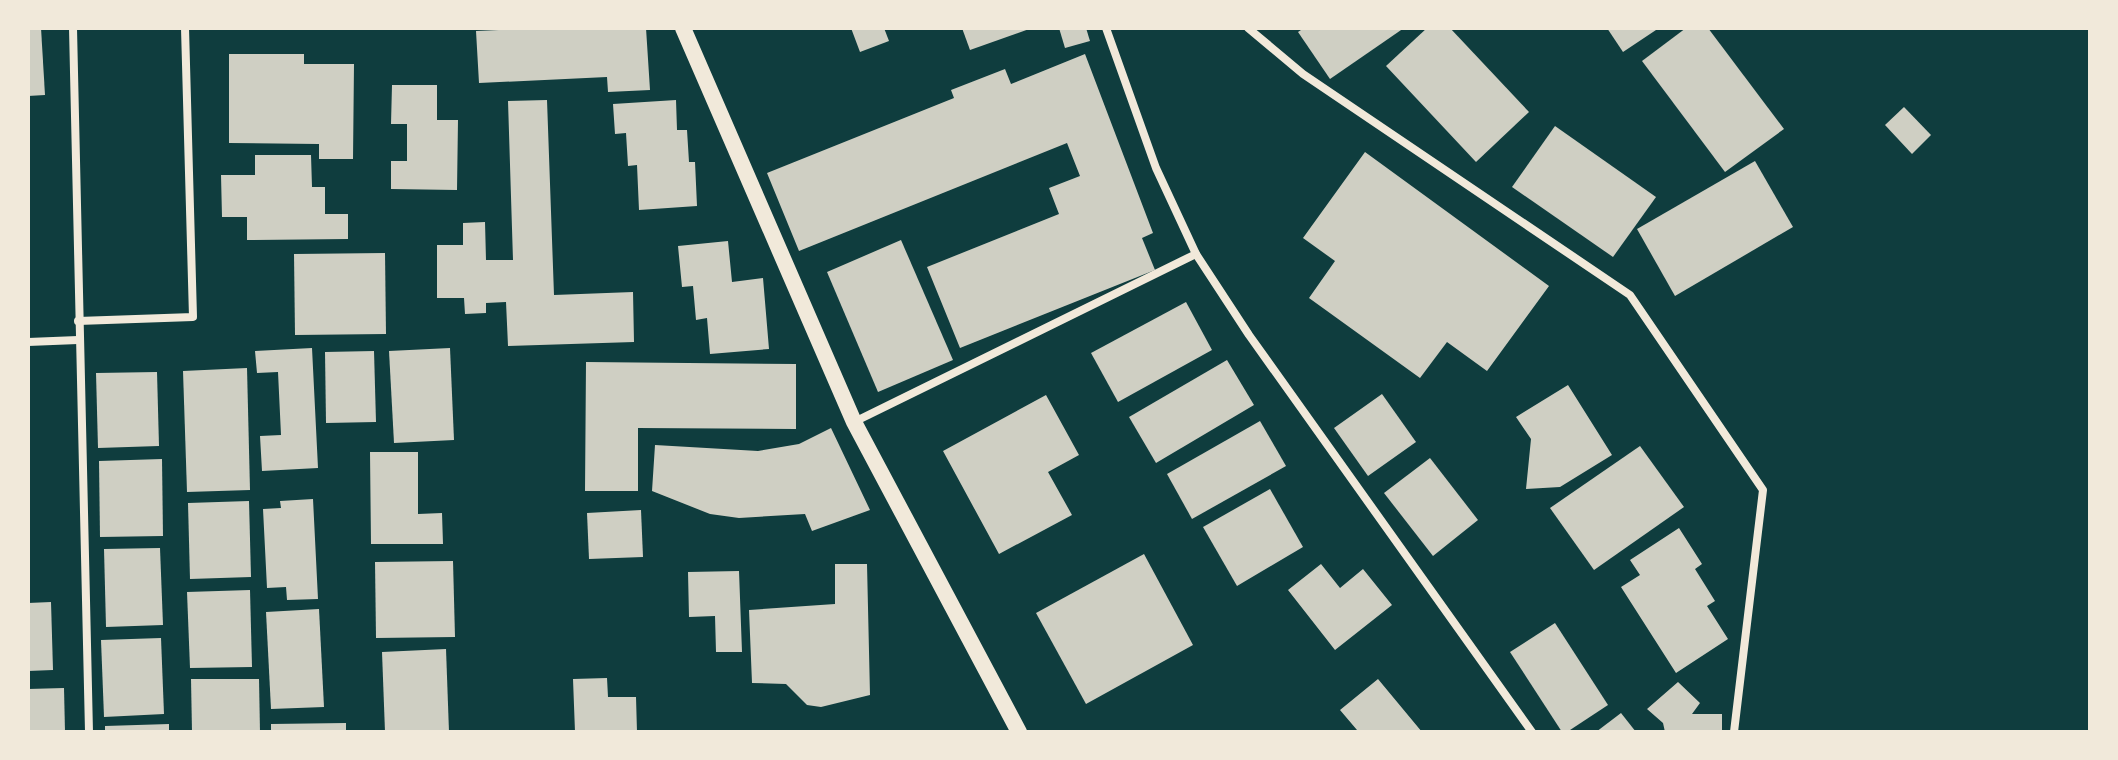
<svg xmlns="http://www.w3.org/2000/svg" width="2118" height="760" viewBox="0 0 2118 760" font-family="Montserrat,sans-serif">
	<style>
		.building { fill: #cfcfc3 }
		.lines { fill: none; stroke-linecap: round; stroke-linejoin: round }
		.minor { stroke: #f1e9da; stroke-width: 8 }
		.secondary { stroke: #f1e9da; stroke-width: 16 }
	</style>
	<rect width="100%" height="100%" fill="#0f3d3e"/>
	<g class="building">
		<path d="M28,28H41L45,95L28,96Z"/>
		<path d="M544,28H646L650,90L608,92L607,77L479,83L476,31Z"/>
		<path d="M851,28H884L889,41L860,52Z"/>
		<path d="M962,28H1032L970,50Z"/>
		<path d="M1059,28H1086L1090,41L1065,48Z"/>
		<path d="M1304,28H1404L1330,79L1298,32Z"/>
		<path d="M1427,28H1450L1529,112L1476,162L1386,66Z"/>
		<path d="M1607,28H1659L1623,52Z"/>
		<path d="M1686,28H1708L1784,129L1725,172L1642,61Z"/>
		<path d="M229,54H304V64H354L353,159H319V144L229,143Z"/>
		<path d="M1085,54L1153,233L1142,238L1155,270L960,348L927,267L1059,214L1049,188L1080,176L1067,143L799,251L767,173L954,98L951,90L1005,69L1011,84Z"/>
		<path d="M392,85H437V120H458L457,190L391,189V161H407V124H391Z"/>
		<path d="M547,100L554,295L633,292L634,342L508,346L506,302L486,303V313L465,314L464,298H437V245H463V223L485,222L486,260H513L508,101Z"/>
		<path d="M676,100L677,130H687L689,162H695L697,206L639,210L637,165L628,166L626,133L615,134L613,104Z"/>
		<path d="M1904,107L1931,135L1912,154L1885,125Z"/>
		<path d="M1555,126L1656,197L1613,257L1512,187Z"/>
		<path d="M1365,152L1549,286L1487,371L1447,342L1420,378L1309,298L1335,261L1303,238Z"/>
		<path d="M255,155H311L312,187H325V214H348V239L247,240V217H222L221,175H255Z"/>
		<path d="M1755,161L1793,227L1675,296L1637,229Z"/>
		<path d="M901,240L953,360L878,392L827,272Z"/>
		<path d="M728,241L732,282L763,278L769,349L710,354L707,318L696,320L693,286L682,287L678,246Z"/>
		<path d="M385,253L386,334L295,335L294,254Z"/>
		<path d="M1186,302L1212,350L1118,402L1091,353Z"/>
		<path d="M312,348L318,468L262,471L260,436L281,435L278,372L257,373L255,351Z"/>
		<path d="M450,348L454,440L394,443L389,351Z"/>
		<path d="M374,351L376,422L326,423L325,352Z"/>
		<path d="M1227,360L1254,405L1156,463L1129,417Z"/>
		<path d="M586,362L796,364V429L638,428V491H585Z"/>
		<path d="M247,368L250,490L187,492L183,371Z"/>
		<path d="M157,372L159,446L98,448L96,373Z"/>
		<path d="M1568,385L1612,455L1560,487L1526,489L1531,439L1516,417Z"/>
		<path d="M1382,394L1416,442L1368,476L1334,428Z"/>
		<path d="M1046,395L1079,455L1048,472L1072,515L999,554L943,451Z"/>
		<path d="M1260,421L1286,466L1192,519L1167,474Z"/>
		<path d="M831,428L870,510L812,531L805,514L739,518L710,514L652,491L655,445L758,451L799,444Z"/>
		<path d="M1640,446L1684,507L1594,570L1550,508Z"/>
		<path d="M370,452H418V514L442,513L443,544H371Z"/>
		<path d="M1430,458L1478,520L1433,556L1384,493Z"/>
		<path d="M162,459L163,536L100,537L99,461Z"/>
		<path d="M1270,489L1303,547L1237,586L1203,527Z"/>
		<path d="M313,499L318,599L287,600L286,587L267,588L263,509L281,508L280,501Z"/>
		<path d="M249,501L251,577L190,579L188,503Z"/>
		<path d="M641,510L643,557L589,559L587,513Z"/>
		<path d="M1679,528L1702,564L1695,569L1715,601L1707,606L1728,639L1676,673L1621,587L1640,575L1630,560Z"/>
		<path d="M160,548L163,625L106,627L104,549Z"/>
		<path d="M1144,554L1193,645L1086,704L1036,613Z"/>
		<path d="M453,561L455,637L376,638L375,562Z"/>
		<path d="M835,564H867L870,695L821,707L807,705L786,684L752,683L749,610L835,604Z"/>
		<path d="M1321,564L1340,588L1363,569L1392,605L1335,650L1288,590Z"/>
		<path d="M739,571L742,652H716L715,616L689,617L688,572Z"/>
		<path d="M250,590L252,667L190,668L187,592Z"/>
		<path d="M51,602L53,670L28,671V603Z"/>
		<path d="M319,609L324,707L271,709L266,612Z"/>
		<path d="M1555,623L1608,705L1567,732H1562L1510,652Z"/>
		<path d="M161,638L164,714L104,717L101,640Z"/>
		<path d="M446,649L449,732H385L382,652Z"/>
		<path d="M607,678L608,697H636L637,732H575L573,679Z"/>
		<path d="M191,679H259L260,732H192Z"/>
		<path d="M1378,679L1422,732H1354L1357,730L1340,710Z"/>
		<path d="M1678,682L1700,703L1692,714H1722V732H1665L1663,723L1647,709Z"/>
		<path d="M64,688L65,732H28V689Z"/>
		<path d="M1621,713L1636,732H1596Z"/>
		<path d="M346,723V732H271V724Z"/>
		<path d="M169,724V732H105V726Z"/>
	</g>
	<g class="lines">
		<g class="minor">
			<path d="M73,28L89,732"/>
			<path d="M1106,28L1156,168L1196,254L1249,335L1532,732"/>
			<path d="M1248,28L1303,74L1630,295L1763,490L1734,732"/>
			<path d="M78,321L193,317L185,28"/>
			<path d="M28,342L78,340"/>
			<path d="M854,422L1196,254"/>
		</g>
		<path class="secondary" d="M683,28L854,422L1019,732"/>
	</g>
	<rect width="2118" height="760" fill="none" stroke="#f1e9da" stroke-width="60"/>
</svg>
